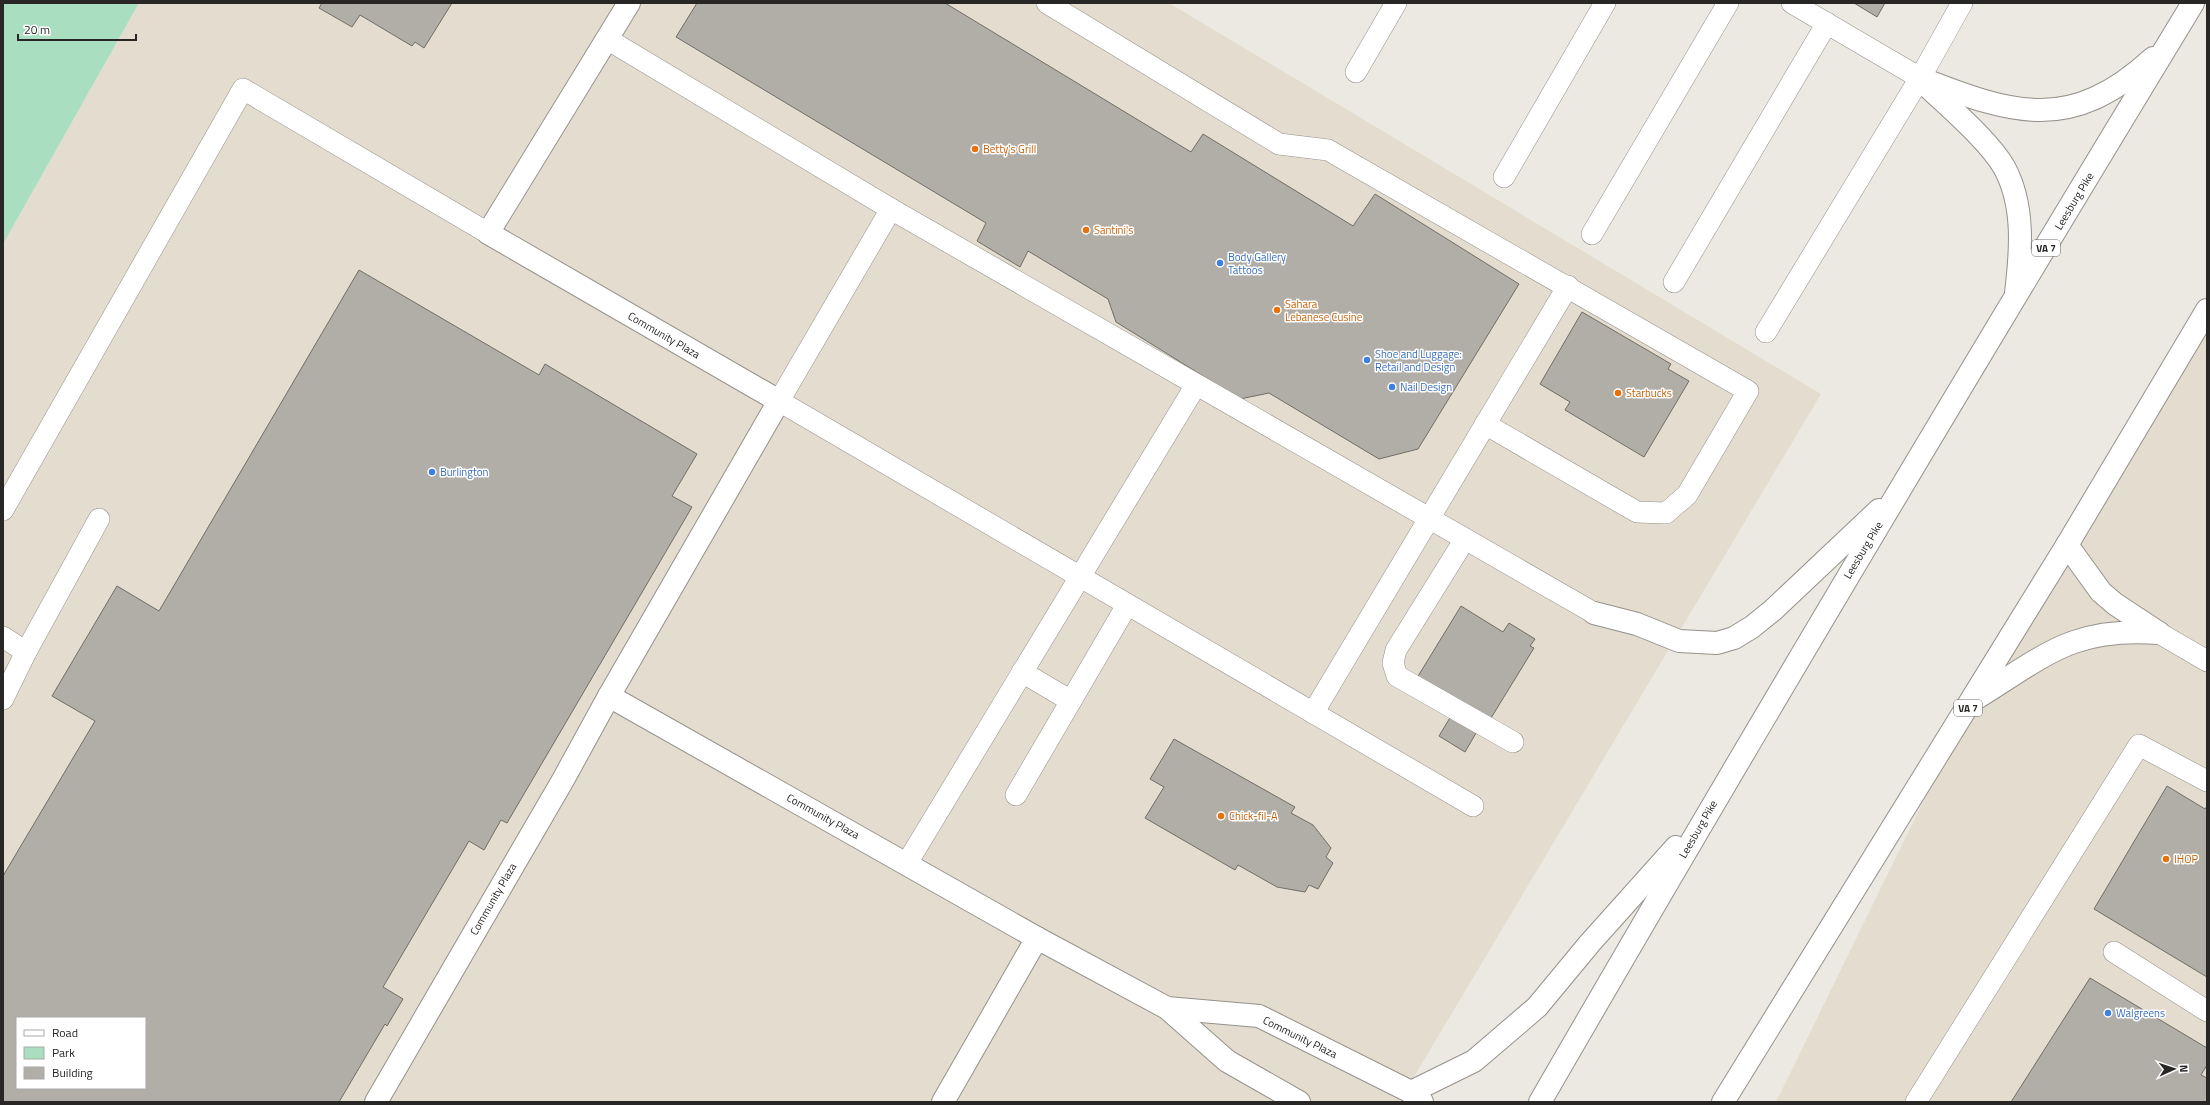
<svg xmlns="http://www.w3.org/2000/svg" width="2210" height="1105" viewBox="0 0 2210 1105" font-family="'Titillium Web',sans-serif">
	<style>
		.built { fill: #e4ddcf; fill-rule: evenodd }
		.green { fill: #aadec0 }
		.building { fill: #b1aea8; stroke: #706d67; fill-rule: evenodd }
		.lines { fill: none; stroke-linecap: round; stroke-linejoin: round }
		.service-casing { stroke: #95918b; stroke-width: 22 }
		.minor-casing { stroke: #95918b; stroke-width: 24 }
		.trunk-casing { stroke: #95918b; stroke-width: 24 }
		.service { stroke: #fff; stroke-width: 21 }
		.minor { stroke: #fff; stroke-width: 22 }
		.trunk { stroke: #fff; stroke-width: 22 }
		.food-dot { fill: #e8710a; stroke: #fff; stroke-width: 1.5 }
		.shop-dot { fill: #3f7fe0; stroke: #fff; stroke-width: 1.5 }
		.labels { text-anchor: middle; stroke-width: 3; stroke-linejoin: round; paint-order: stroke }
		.shield { fill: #fff; stroke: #686866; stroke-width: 1 }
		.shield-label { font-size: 10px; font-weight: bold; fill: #282725 }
		.food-label { font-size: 11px; fill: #c56008; stroke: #fff; text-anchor: start }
		.street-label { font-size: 11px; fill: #282725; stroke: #fff }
		.shop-label { font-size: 11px; fill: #366cbe; stroke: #fff; text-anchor: start }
	</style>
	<rect width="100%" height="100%" fill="#ece9e2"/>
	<g class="built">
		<path d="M139,3H1169L1821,394L1399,1102H3V244ZM17,1018H145V1088H17Z"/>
		<path d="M2207,306V1102H1776L1972,702Z"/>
	</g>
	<path class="green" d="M3,3H139L3,244Z"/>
	<g class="building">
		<path d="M322,3H452L424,48L415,42L412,46L360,15L352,27L319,8Z"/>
		<path d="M697,3H945L1191,152L1203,134L1353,226L1375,194L1519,284L1418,449L1379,459L1269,393L1240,399L1116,322L1108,299L1028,251L1020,267L977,241L986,223L676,37Z"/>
		<path d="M1854,3H1885L1877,17Z"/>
		<path d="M359,270L539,375L545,364L697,454L672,496L692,507L507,823L501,820L484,850L469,841L383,987L403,999L387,1026L385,1024L339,1102H3V876L95,721L52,696L117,586L159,611ZM17,1018H145V1088H17Z"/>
		<path d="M1582,312L1671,364L1668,369L1689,381L1644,457L1565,410L1570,402L1540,384Z"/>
		<path d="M1461,606L1503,632L1509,623L1535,639L1530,646L1534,648L1483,731L1479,728L1465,752L1439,736L1454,711L1412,686Z"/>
		<path d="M1174,739L1295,807L1291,813L1313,825L1331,848L1326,857L1333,863L1318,889L1309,885L1305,892L1277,887L1238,865L1235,870L1145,818L1164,787L1150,779Z"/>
		<path d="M2167,786L2205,809L2207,806V977L2094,909Z"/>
		<path d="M2090,978L2207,1048V1065L2201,1075L2207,1078V1102H2011Z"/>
	</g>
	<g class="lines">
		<defs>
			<g id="service">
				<path d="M1047,3L1279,144L1328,150L1748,391L1687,495L1666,513L1637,512L1485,424"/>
				<path d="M1792,3L1920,78"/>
				<path d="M607,39L891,209L1594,613"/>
				<path d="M1356,72L1396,3"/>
				<path d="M1504,177L1605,3"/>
				<path d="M891,209L779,401L1473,806"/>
				<path d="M1592,234L1728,3"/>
				<path d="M1674,282L1827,23"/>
				<path d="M1766,332L1920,78L1962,3"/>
				<path d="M3,510L243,89L488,233"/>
				<path d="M1465,539L1396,650L1393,663L1397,676L1513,742"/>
				<path d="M2159,633L2207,661"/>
				<path d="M3,637L26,652L3,699"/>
				<path d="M26,652L99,519"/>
				<path d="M1022,672L1071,701"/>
				<path d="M1313,713L1568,286"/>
				<path d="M1016,795L1127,605"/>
				<path d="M907,863L1196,385"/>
				<path d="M2114,952L2207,1011"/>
				<path d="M1916,1102L2139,745L2207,781"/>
			</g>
			<g id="minor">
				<path d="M609,696L1037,938L1167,1008L1227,1061L1299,1102"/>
				<path d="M1167,1008L1259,1016L1411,1092L1422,1102"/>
				<path d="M376,1102L563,780L609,696L779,401L488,233L629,3"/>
				<path d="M943,1102L1037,938"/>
			</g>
			<g id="trunk">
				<path d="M1920,78C2014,115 2071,133 2153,58"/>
				<path d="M1926,85C1949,107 1989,141 2004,167C2025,205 2021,251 2016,293"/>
				<path d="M2067,545L2101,592L2115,604L2159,633"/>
				<path d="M1594,613L1637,624L1679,641L1717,643L1734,638L1752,627L1773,610L1879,510"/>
				<path d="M1975,699C2005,681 2042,653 2074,642C2102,632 2130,631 2159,633"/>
				<path d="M1411,1092L1474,1061L1537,1007L1590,943L1676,847"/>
				<path d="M1540,1102C1753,733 1972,367 2193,3"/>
				<path d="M1723,1102L2067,545L2207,310"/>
			</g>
		</defs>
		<use href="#service" class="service-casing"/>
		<use href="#minor" class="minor-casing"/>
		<use href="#trunk" class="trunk-casing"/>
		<use href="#service" class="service"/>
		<use href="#minor" class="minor"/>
		<use href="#trunk" class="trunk"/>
	</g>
	<g class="food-dot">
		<circle cx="975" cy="149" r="4"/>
		<circle cx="1086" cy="230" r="4"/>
		<circle cx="1277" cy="310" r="4"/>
		<circle cx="1618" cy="393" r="4"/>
		<circle cx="1221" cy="816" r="4"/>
		<circle cx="2166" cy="859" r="4"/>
	</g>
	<g class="shop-dot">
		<circle cx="1220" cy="263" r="4"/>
		<circle cx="1367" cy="360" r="4"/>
		<circle cx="1392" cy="387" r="4"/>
		<circle cx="432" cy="472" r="4"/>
		<circle cx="2108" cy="1013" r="4"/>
	</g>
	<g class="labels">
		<g class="shield">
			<rect x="2032" y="240" width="28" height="16" rx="3"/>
			<rect x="1954" y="700" width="28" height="16" rx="3"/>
		</g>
		<g class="shield-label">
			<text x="2046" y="252">VA 7</text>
			<text x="1968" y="712">VA 7</text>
		</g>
		<g class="food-label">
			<text x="983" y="153">Betty's Grill</text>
			<text x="1094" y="234">Santini's</text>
			<text x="1285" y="308">Sahara<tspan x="1285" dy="13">Lebanese Cusine</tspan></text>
			<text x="1626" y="397">Starbucks</text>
			<text x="1229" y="820">Chick-fil-A</text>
			<text x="2174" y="863">IHOP</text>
		</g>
		<g class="street-label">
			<text transform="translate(2074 201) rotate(-59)" y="4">Leesburg Pike</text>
			<text transform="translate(664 335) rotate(30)" y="4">Community Plaza</text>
			<text transform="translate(1863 550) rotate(-59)" y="4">Leesburg Pike</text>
			<text transform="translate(823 816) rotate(29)" y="4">Community Plaza</text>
			<text transform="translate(1698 829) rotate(-60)" y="4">Leesburg Pike</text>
			<text transform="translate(493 899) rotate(-60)" y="4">Community Plaza</text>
			<text transform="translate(1300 1037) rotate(26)" y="4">Community Plaza</text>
		</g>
		<g class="shop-label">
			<text x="1228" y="261">Body Gallery<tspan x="1228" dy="13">Tattoos</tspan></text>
			<text x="1375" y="358">Shoe and Luggage:<tspan x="1375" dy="13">Retail and Design</tspan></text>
			<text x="1400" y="391">Nail Design</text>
			<text x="440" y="476">Burlington</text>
			<text x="2116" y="1017">Walgreens</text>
		</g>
	</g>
	<rect width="2210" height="1105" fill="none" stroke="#282725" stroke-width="8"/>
	<rect x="16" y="1017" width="130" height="72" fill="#ffffff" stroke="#a9a9a8"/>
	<rect x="24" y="1030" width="20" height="6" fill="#ffffff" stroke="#a9a9a8"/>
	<text x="52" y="1037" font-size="12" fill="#282725">Road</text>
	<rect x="24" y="1047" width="20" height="12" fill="#aadec0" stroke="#a9a9a8"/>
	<text x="52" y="1057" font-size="12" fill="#282725">Park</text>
	<rect x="24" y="1067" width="20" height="12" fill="#b1aea8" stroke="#a9a9a8"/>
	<text x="52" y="1077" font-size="12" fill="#282725">Building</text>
	<g transform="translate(2174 1069) rotate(87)" stroke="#ffffff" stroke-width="3" paint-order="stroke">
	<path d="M0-3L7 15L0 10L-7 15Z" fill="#282725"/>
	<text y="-6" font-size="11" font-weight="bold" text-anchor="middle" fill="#282725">N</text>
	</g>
	<path d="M18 34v6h118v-6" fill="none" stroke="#282725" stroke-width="2"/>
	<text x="24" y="34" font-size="12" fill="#282725" stroke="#ffffff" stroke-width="3" paint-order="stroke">20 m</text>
</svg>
